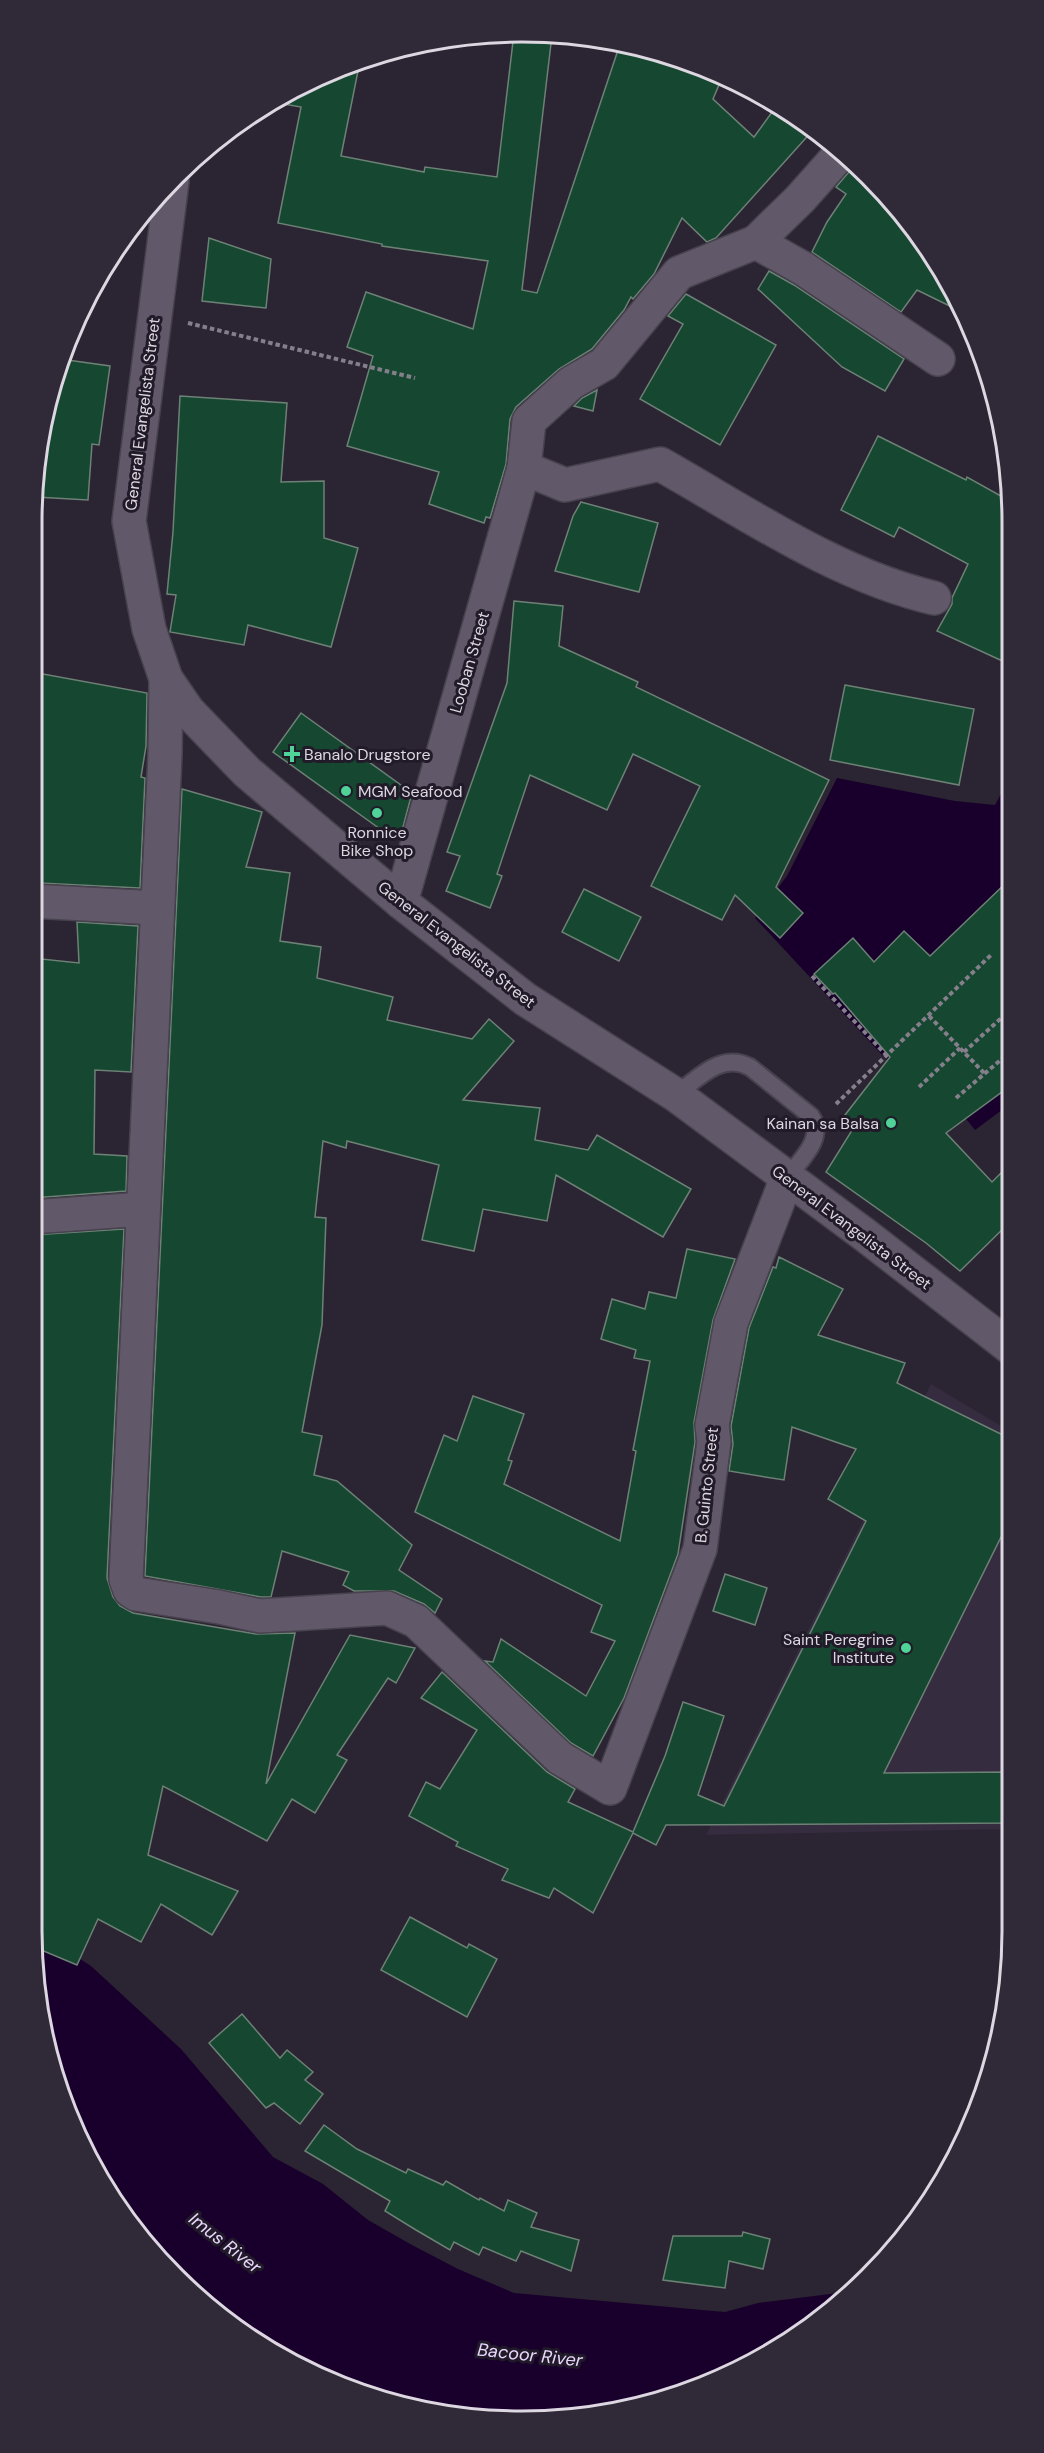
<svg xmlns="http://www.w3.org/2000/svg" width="1044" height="2453" viewBox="0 0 1044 2453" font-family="'DM Sans',sans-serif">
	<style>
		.built { fill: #352c3f }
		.water { fill: #19002c }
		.building { fill: #164731; stroke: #6d8176; stroke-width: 1.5 }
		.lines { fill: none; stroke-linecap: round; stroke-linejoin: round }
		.service-casing { stroke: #47424e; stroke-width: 20 }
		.minor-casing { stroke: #47424e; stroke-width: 36 }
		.secondary-casing { stroke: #47424e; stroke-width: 36 }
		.path { stroke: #857f8b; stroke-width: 4; stroke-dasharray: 4.5 3; stroke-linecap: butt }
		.service { stroke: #61596a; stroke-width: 16 }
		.minor { stroke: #61596a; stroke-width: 33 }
		.secondary { stroke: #61596a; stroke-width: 33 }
		.poi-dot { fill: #4fd398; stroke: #211a28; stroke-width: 2 }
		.labels { text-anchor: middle; stroke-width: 6; stroke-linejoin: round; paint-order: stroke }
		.street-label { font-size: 16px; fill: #dcd7e1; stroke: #211a28 }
		.poi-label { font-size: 16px; fill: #dcd7e1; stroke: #211a28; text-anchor: start }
		.water-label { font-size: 18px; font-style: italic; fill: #e9d7fe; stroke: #211a28 }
		.rim { fill: none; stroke: #dcd7e1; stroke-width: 3 }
	</style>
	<rect width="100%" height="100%" fill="#2b2432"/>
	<path class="built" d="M931,1384L1011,1432L1012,1829L706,1835Z"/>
	<g class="water">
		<path d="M837,778L955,801L995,805L1009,779L1010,1104L975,1130L950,1099H923L755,918L787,876Z"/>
		<path d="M32,1928L91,1966L181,2049L273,2157L323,2184L368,2220L412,2245L458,2269L514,2293L725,2312L758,2303L854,2291L846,2300L768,2356L617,2412L522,2421L427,2412L276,2356L153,2254L97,2176L58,2089Z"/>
	</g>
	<g class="building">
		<path d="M514,33L552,35L522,290L537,293L620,44L680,58L721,80L713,99L754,137L775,108L814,129L716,238L707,242L682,218L654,274L633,299L631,297L624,310L592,349L559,369L516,407L510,419L506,464L490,518L486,517L484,523L429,504L439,472L347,446L373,356L347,347L366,292L473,329L488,261L382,246V244L278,223L301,107L273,102L305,82L360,61L341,156L424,172L425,167L497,177Z"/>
		<path d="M854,166L911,223L962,312L917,290L901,312L812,252L827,222L846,194L836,187Z"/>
		<path d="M209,238L271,259L266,308L202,301Z"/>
		<path d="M769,271L794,285L904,359L885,391L842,367L758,289Z"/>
		<path d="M686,294L776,345L720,445L640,399L683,324L668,316Z"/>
		<path d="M60,359L110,366L99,445L92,444L88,500L36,497Z"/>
		<path d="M597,390L593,411L574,406L582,398Z"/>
		<path d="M180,396L287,403L281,482L324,481V538L358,548L331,647L248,625L244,645L170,632L176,595L167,594L173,532Z"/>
		<path d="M878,436L966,480L967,477L1008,500L1009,664L937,631L952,604V598L968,564L899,527L894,537L841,510Z"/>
		<path d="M581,502L658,523L639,592L555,571L573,516Z"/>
		<path d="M514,601L563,606L559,646L638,682L636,687L829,780L776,887L803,913L780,938L735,895L722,920L651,886L700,786L633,754L607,810L530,775L497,874L502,876L490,908L446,891L460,856L447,852L507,683Z"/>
		<path d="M32,672L147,693L146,746L141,777L145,778L140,888L39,883L41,859L32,858V760L36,730H32Z"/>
		<path d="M845,685L974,709L959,785L830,760Z"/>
		<path d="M301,713L412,793L403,827L394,839L273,752Z"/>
		<path d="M182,789L262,812L246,867L290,873L280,941L321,947L317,978L393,997L387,1020L472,1039L489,1019L514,1041L463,1100L540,1108L535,1140L588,1150L597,1135L691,1189L663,1237L556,1175L547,1221L483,1209L474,1251L422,1240L439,1165L347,1141L346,1148L323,1141L315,1217L326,1218L322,1325L302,1432L322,1436L314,1475L337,1481L412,1545L399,1570L442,1599L435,1613L424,1604L394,1591H354L343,1585L349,1572L282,1551L271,1597H261L145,1576Z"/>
		<path d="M1009,880L1010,1086L946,1133L992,1182L1010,1164V1222L960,1271L926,1243L826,1172L856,1124L845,1115L890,1057L835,993L833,994L814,974L853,938L874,962L904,931L930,956Z"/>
		<path d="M584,889L641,917L619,961L562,932Z"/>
		<path d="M77,922L138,926L131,1072L95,1070L94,1154L127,1156L126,1191L32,1198V958L79,963Z"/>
		<path d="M124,1229L107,1578L113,1597L120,1606L133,1613L256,1634L295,1633L266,1784L350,1635L415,1648L396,1683L388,1678L337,1755L347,1760L315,1813L292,1799L267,1841L163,1786L148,1855L238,1891L212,1935L161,1904L141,1942L98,1919L77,1965L34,1947L32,1931V1235Z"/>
		<path d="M687,1249L735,1259L713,1320L694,1422L695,1442L678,1554L624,1698L593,1756L571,1743L485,1661L493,1662L501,1639L586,1696L615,1641L591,1632L602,1605L415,1512L444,1435L457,1441L473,1396L524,1414L508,1460L512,1461L504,1484L620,1541L636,1451L633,1450L650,1361L634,1358L636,1350L601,1339L612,1299L645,1309L649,1292L676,1298Z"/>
		<path d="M779,1257L843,1289L818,1335L905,1363L897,1383L1011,1439V1517L884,1773L1012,1772V1823L666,1825L656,1845L633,1833L593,1913L554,1888L549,1898L502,1880L508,1869L456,1846L458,1842L409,1816L426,1782L440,1789L477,1730L421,1698L442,1672L547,1772L575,1789L568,1802L633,1832L665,1756L683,1702L724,1716L698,1795L724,1806L866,1521L828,1499L856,1449L792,1427L784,1480L729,1471L733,1444L731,1426L749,1328L773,1267L776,1268Z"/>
		<path d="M725,1574L767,1588L755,1625L713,1611Z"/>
		<path d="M410,1917L467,1948L469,1944L497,1959L467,2017L381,1970Z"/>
		<path d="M242,2014L280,2058L287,2050L313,2072L305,2080L323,2094L300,2124L274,2103L266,2108L209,2043Z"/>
		<path d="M324,2125L357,2149L406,2173L408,2169L443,2185L446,2181L479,2200L480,2198L504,2211L508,2200L537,2213L531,2227L579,2240L571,2271L521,2251L516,2261L483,2247L479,2255L454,2242L450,2250L416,2230L385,2211L390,2201L305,2151Z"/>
		<path d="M743,2232L770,2239L763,2269L729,2261L725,2288L663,2280L673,2236H742Z"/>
	</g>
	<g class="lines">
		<defs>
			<path id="service" d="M676,1095C698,1078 721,1052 750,1067L811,1116C826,1138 800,1160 787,1178"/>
			<g id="minor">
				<path d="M756,242L800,199L841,153"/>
				<path d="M524,468L565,485L660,464C747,513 836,575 934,598"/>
				<path d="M166,679L165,755L126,1579L130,1590L136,1594L219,1607L260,1616L387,1608L416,1621L560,1758L610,1788L700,1549L714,1442L712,1425L731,1323L787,1178"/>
				<path d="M32,901L156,908"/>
				<path d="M401,902L524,468L529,421L571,383L604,364L679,273L756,242L804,269L938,359"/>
				<path d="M32,1217L143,1209"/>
			</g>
			<path id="secondary" d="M172,181L129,521L149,629L166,679L188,711L247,772L401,902L525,999L676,1095L865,1235L1011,1348"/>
		</defs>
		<use href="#service" class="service-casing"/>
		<use href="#minor" class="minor-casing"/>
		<use href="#secondary" class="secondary-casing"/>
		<g class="path">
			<path d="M188,323L415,378"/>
			<path d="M812,976L887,1056"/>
			<path d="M929,1016L984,1073"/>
			<path d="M964,1052L1010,1010"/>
			<path d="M919,1087L960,1048"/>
			<path d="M956,1098L1010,1052"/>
			<path d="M836,1104L992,954"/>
		</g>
		<use href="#service" class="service"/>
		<use href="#minor" class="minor"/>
		<use href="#secondary" class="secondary"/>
	</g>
	<g class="poi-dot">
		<path d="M289 745h6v6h6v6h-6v6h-6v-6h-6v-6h6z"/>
		<circle cx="346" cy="791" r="6"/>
		<circle cx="377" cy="813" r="6"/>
		<circle cx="891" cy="1123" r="6"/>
		<circle cx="906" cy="1648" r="6"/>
	</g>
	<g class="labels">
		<g class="street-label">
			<text transform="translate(142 414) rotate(-83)" y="6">General Evangelista Street</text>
			<text transform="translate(469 662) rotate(-74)" y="6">Looban Street</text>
			<text transform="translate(457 944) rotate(38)" y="6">General Evangelista Street</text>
			<text transform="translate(852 1227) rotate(37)" y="6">General Evangelista Street</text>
			<text transform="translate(706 1485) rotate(-84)" y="6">B. Guinto Street</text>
		</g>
		<g class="poi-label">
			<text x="304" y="760">Banalo Drugstore</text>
			<text x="358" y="797">MGM Seafood</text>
			<text x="377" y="838" text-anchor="middle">Ronnice<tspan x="377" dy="18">Bike Shop</tspan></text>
			<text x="879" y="1129" text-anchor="end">Kainan sa Balsa</text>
			<text x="894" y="1645" text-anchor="end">Saint Peregrine<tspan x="894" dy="18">Institute</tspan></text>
		</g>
		<g class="water-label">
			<text transform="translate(225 2243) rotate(38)" y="6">Imus River</text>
			<text transform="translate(530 2355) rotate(6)" y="6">Bacoor River</text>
		</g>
	</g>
	<path d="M0 0H1044V2453H0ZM522 42H522A480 480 0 0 1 1002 522V1931A480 480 0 0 1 522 2411H522A480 480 0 0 1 42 1931V522A480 480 0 0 1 522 42Z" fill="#302937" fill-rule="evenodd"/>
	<path class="rim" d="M522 42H522A480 480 0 0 1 1002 522V1931A480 480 0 0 1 522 2411H522A480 480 0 0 1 42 1931V522A480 480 0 0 1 522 42Z"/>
</svg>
